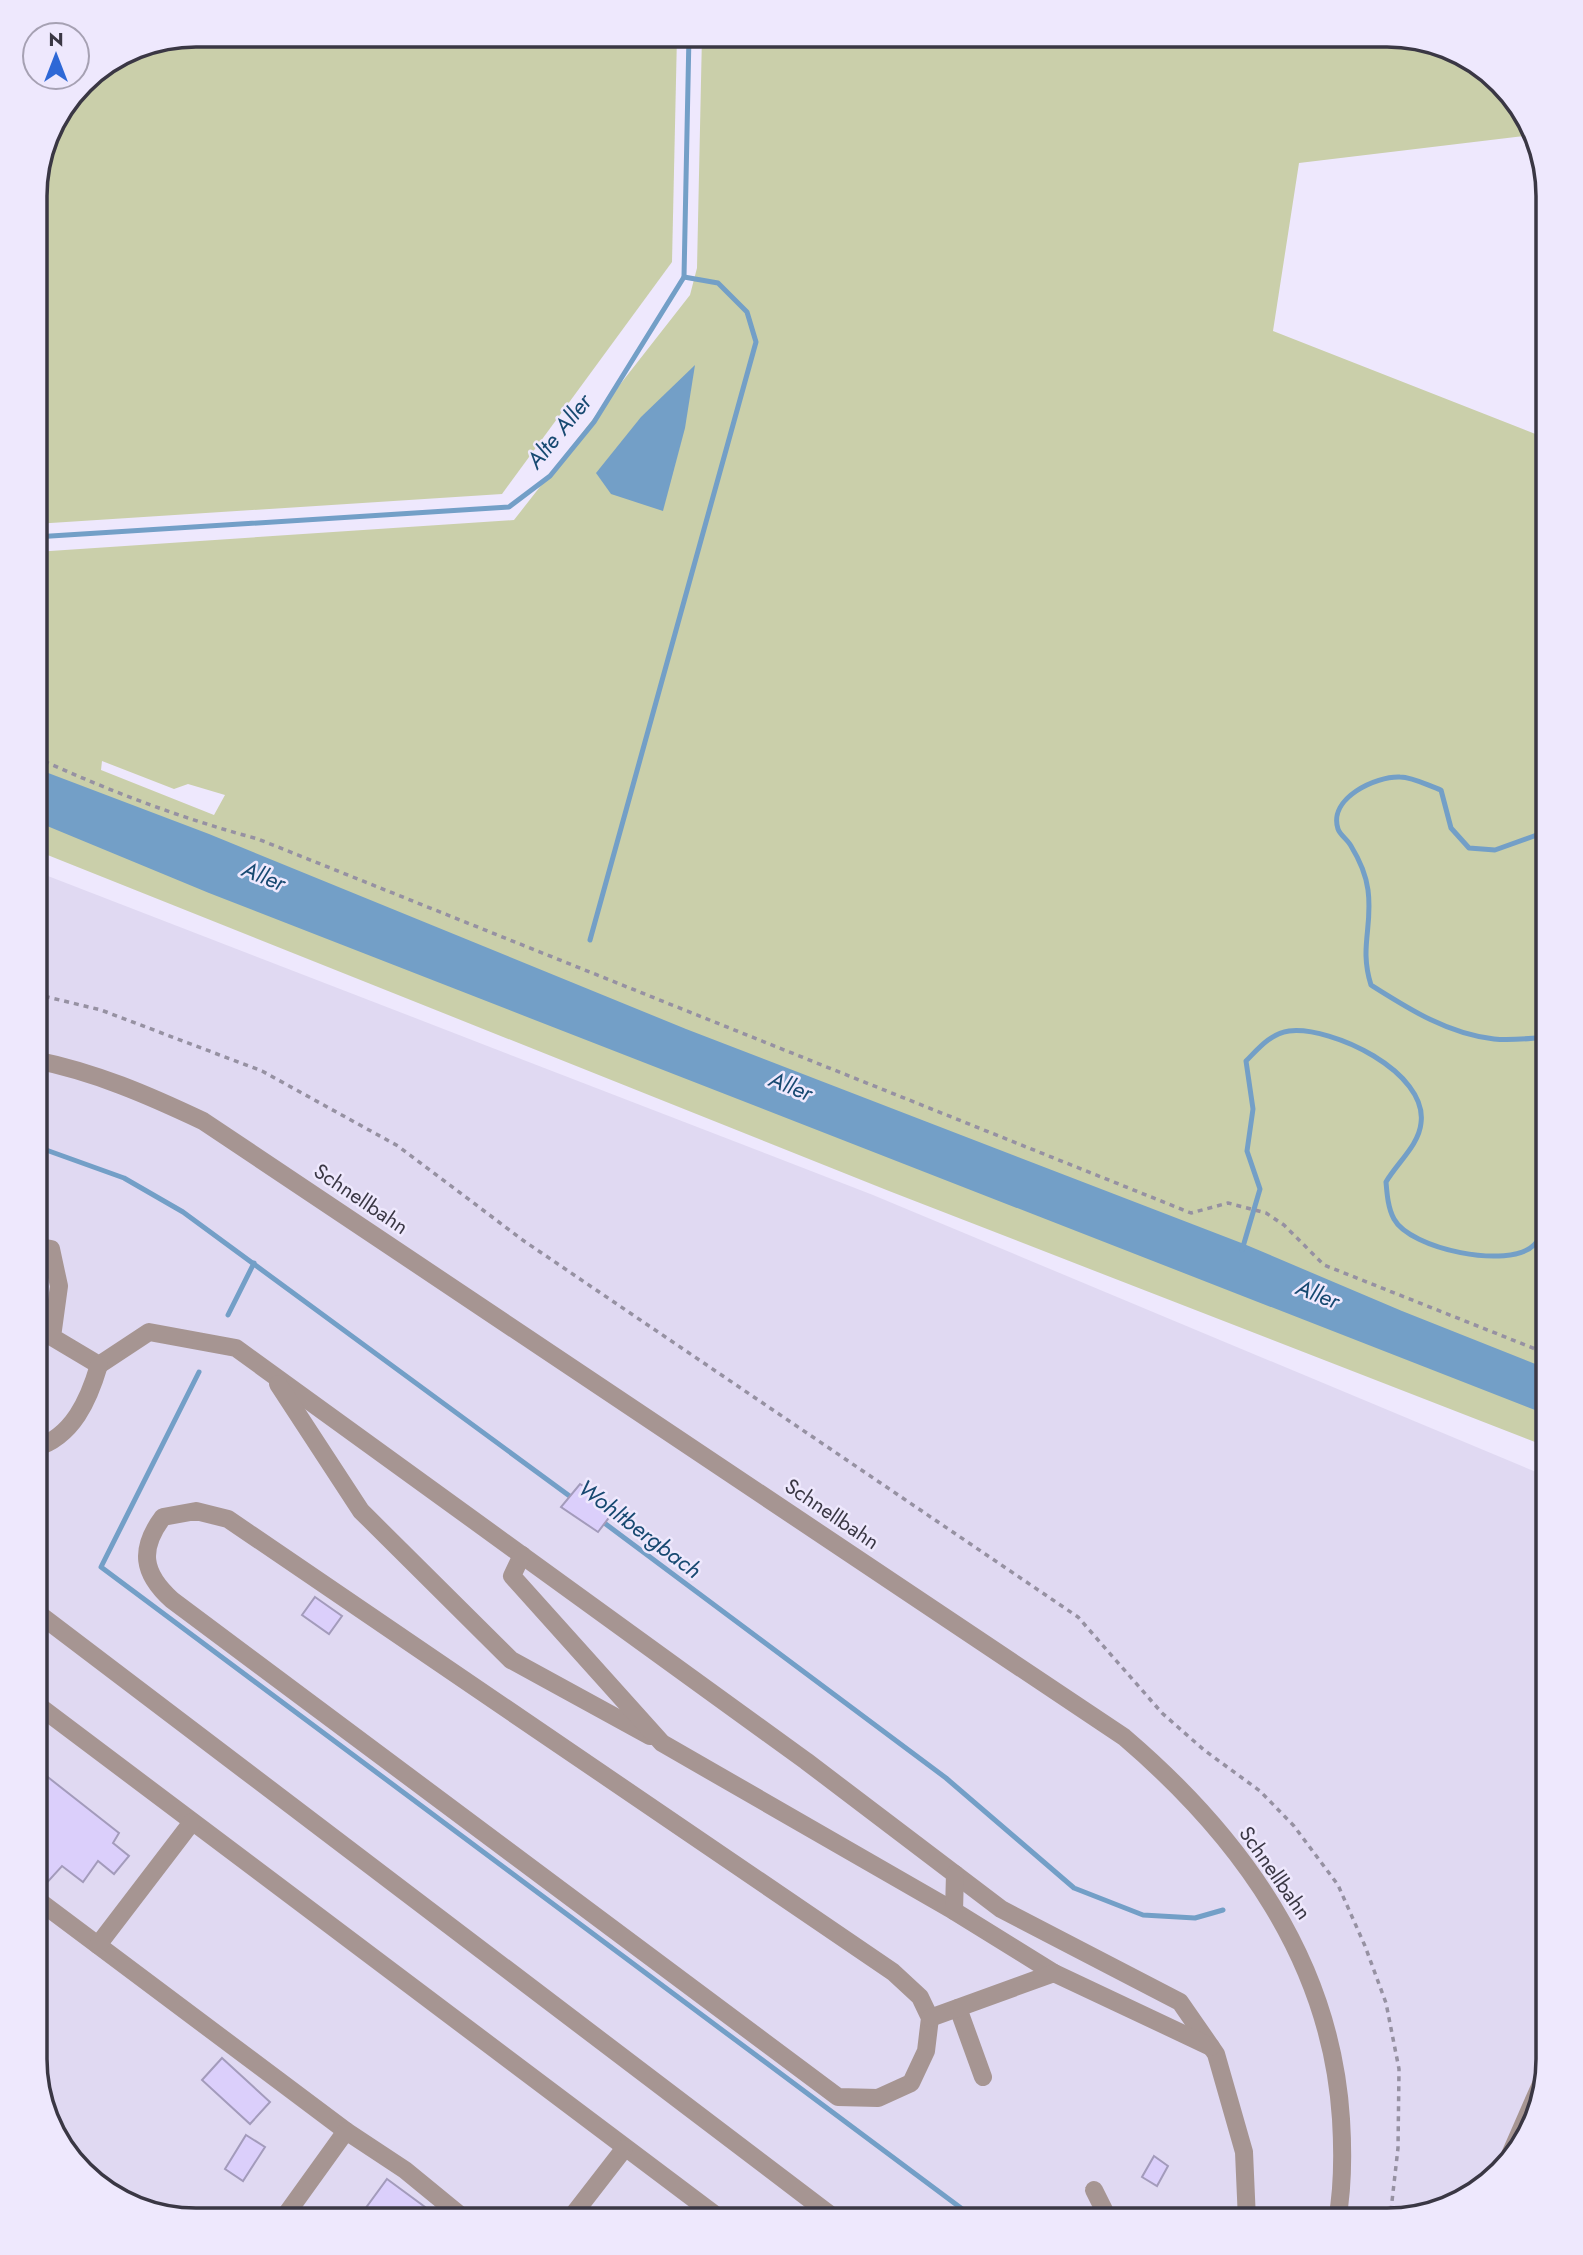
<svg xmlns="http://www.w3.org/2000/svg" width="1583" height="2255" viewBox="0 0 1583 2255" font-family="Jost,sans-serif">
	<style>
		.built { fill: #e0d9f2 }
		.green { fill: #cacfaa; fill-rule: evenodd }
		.water { fill: #739fc7 }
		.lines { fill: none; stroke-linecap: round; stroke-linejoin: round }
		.stream { stroke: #739fc7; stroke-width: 5 }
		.building { fill: #dbcffb; stroke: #a39bbb; stroke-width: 2 }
		.path { stroke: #9691a2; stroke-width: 3.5; stroke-dasharray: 5 5; stroke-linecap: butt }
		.minor { stroke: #a69592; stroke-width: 18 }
		.labels { text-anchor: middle; stroke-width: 5; stroke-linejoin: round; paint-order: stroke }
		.street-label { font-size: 21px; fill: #3a3744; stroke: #eee8fd }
		.water-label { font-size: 23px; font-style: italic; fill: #174971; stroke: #eee8fd }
		.rim { fill: none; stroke: #3a3744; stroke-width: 3.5 }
	</style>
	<rect width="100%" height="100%" fill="#eee8fd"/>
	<path class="built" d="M35,871L873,1195L1548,1477V2059L1526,2140L1468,2198L1387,2220H186L115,2198L57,2140L35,2059Z"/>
	<g class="green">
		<path d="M196,35H677L672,262L502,494L35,524V185L52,124L90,75L135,47Z"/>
		<path d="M702,35H1397L1468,57L1526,115L1532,135L1299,163L1273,331L1548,439V1447L889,1191L35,850V552L514,520L690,295L697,268ZM102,761L174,789L188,784L225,795L214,815L101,770Z"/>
	</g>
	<g class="water">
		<path d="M695,365L685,428L663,511L611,494L596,473L641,417Z"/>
		<path d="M35,768L209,834L686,1029L1244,1244L1402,1311L1548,1369V1415L209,893L35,821Z"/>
	</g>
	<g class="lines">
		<g class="stream">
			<path d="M35,537L509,507L550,476L594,422L684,277L689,35"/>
			<path d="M590,940L756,342L747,312L718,283L684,277"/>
			<path d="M1548,1037C1530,1038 1513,1041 1494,1039C1448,1034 1409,1009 1371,985C1359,947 1373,927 1368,890C1366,875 1359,859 1351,846C1348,840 1340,835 1338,829C1328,798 1376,776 1400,777C1413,777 1429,786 1441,790L1451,828L1469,848L1495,850L1548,831"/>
			<path d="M35,1146L124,1178L183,1212L575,1500"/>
			<path d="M1242,1250L1260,1189L1247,1151L1253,1109L1246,1061C1259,1048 1270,1034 1289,1031C1332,1026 1428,1072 1421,1123C1419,1145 1397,1163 1386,1182C1387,1194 1388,1208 1394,1219C1410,1249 1509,1270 1534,1245C1548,1232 1544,1213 1548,1195"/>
			<path d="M228,1315L254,1263"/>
			<path d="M199,1372L101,1567L977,2220"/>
			<path d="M599,1519L946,1778L1074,1888L1143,1915L1195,1918L1223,1910"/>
		</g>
	</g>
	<g class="building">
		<path d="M580,1484L617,1507L598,1532L561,1507Z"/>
		<path d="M315,1597L342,1616L329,1634L302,1615Z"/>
		<path d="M35,1767L119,1833L113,1843L129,1856L114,1874L98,1861L83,1882L62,1866L43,1887L35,1881Z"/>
		<path d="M222,2058L270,2102L250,2124L202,2080Z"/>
		<path d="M246,2135L265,2147L243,2181L225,2169Z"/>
		<path d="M1154,2156L1168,2166L1157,2186L1142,2177Z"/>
		<path d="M387,2179L425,2207L416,2220H357Z"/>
	</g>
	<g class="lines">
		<g class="path">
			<path d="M35,757C109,791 180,818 258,839L1191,1213L1228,1203L1266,1213L1284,1225L1324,1265L1548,1354"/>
			<path d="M35,994L101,1010L262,1071L398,1146L524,1241L1078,1617L1162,1713L1204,1750L1260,1791L1294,1826L1338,1885L1365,1946L1386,2003L1399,2069L1398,2148L1390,2219"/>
		</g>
		<g class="minor">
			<path d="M35,1060C95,1072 148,1095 203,1121L1124,1737C1241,1837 1331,1961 1341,2119C1343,2152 1343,2188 1337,2220"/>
			<path d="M35,1246L51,1249L59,1286L52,1337L99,1365L149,1332L236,1348L806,1761L1001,1909L1180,2002L1216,2054L1244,2152L1247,2220"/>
			<path d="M278,1384L361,1511L511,1660L650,1736"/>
			<path d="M35,1448C73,1437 89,1399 99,1365"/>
			<path d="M196,1511L228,1519L893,1972L920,1997L930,2018L926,2051L911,2083L878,2098L838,2097L172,1600C142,1573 139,1549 163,1517Z"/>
			<path d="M522,1555L512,1576L662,1743L954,1911"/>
			<path d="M35,1611L837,2220"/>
			<path d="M35,1703L722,2220"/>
			<path d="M955,1874L954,1911L1054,1973"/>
			<path d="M35,1898L346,2131"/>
			<path d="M98,1945L192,1822"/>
			<path d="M958,2008L983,2077"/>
			<path d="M930,2018L1054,1973L1211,2047"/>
			<path d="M1509,2157L1541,2084"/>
			<path d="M1094,2190L1109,2220"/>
			<path d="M282,2220L346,2131L405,2170L466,2220"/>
			<path d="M569,2220L624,2149"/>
		</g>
	</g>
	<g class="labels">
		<g class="street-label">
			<text transform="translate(361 1199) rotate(34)" y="7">Schnellbahn</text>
			<text transform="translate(832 1514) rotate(34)" y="7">Schnellbahn</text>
			<text transform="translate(1275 1873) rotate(55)" y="7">Schnellbahn</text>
		</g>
		<g class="water-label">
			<text transform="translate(559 431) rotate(-51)" y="8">Alte Aller</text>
			<text transform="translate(264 876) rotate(22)" y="8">Aller</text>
			<text transform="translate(791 1086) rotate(22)" y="8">Aller</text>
			<text transform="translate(1318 1294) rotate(21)" y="8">Aller</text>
			<text transform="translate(640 1529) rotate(37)" y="8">Wohltbergbach</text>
		</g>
	</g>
	<path d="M0 0H1583V2255H0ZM196 47H1387A149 149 0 0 1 1536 196V2059A149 149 0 0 1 1387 2208H196A149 149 0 0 1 47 2059V196A149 149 0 0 1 196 47Z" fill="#eee8fd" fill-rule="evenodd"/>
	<path class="rim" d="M196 47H1387A149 149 0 0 1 1536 196V2059A149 149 0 0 1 1387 2208H196A149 149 0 0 1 47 2059V196A149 149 0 0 1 196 47Z"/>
	<g transform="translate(56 56)"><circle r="33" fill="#eee8fd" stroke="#a6a1b3" stroke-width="2"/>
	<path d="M0-5L12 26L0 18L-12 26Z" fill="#2e68d6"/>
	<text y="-10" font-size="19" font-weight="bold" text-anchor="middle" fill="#3a3744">N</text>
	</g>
</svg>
